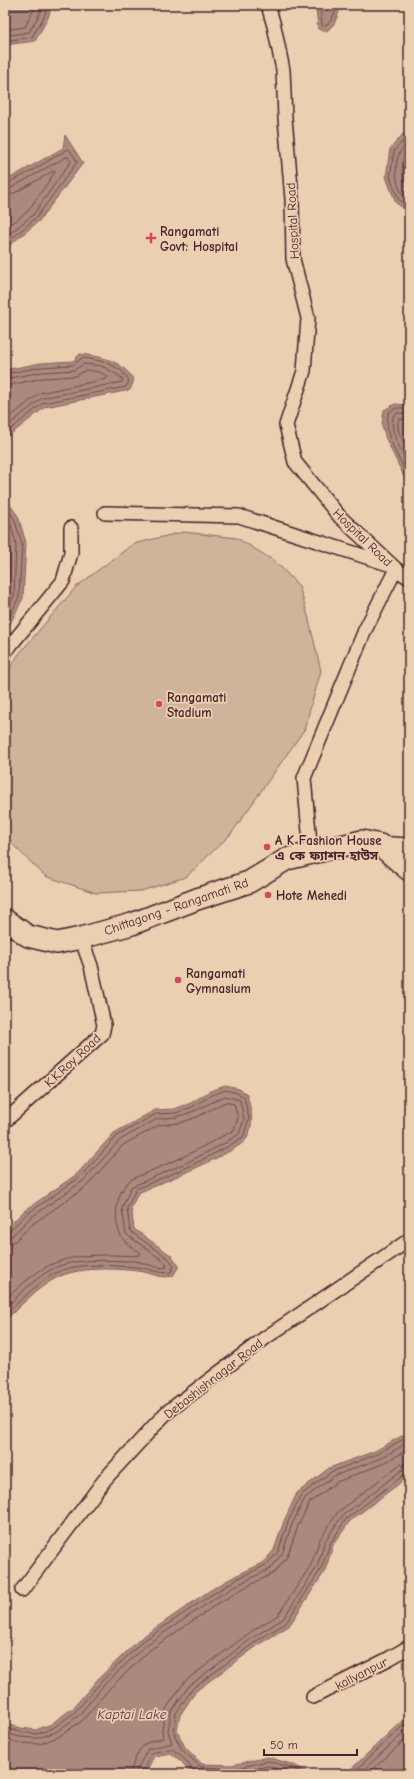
<svg xmlns="http://www.w3.org/2000/svg" width="414" height="1779" viewBox="0 0 414 1779" font-family="'Comic Neue','Noto Sans Bengali',sans-serif">
	<style>
		.green { fill: #cfb39b; stroke: #8c6963 }
		.water { fill: #ab897c; stroke: #845f5c }
		.lines { fill: none; stroke-linecap: round; stroke-linejoin: round }
		.shore { stroke: #71494b; stroke-width: 1 }
		.minor-casing { stroke: #4a1f2b; stroke-width: 16 }
		.trunk-casing { stroke: #4a1f2b; stroke-width: 24 }
		.minor { stroke: #eacfb1; stroke-width: 13 }
		.trunk { stroke: #eacfb1; stroke-width: 21 }
		.poi-dot { fill: #d1495b; stroke: #eacfb1; stroke-width: 1.5 }
		.labels { text-anchor: middle; stroke-width: 3.5; stroke-linejoin: round; paint-order: stroke }
		.street-label { font-size: 13px; fill: #4a1f2b; stroke: #eacfb1 }
		.poi-label { font-size: 13px; font-weight: bold; fill: #4a1f2b; stroke: #eacfb1; text-anchor: start }
		.water-label { font-size: 14px; font-style: italic; fill: #5d343b; stroke: #eacfb1 }
	</style>
	<rect width="100%" height="100%" fill="#eacfb1"/>
	<filter id="ink" filterUnits="userSpaceOnUse"><feTurbulence type="fractalNoise" baseFrequency=".025" numOctaves="2"/><feDisplacementMap in="SourceGraphic" scale="8" xChannelSelector="R" yChannelSelector="G"/><feConvolveMatrix kernelMatrix="1 2 1 2 8 2 1 2 1" color-interpolation-filters="sRGB"/></filter>
	<g filter="url(#ink)">
		<path class="green" d="M183,532L237,538L276,562L299,586L308,616L321,671L304,730L231,834L186,877L141,891L96,893L45,876L9,841L5,833V677L18,655L76,587L133,544Z"/>
		<g class="water">
			<path d="M5,5H52L48,18L35,41L5,45Z"/>
			<path d="M316,5H342L334,24L326,32L318,29Z"/>
			<path d="M404,133H409V212L396,203L386,177L390,149Z"/>
			<path d="M65,135L83,163L39,221L5,249V181L63,148Z"/>
			<path d="M80,354C103,357 121,360 134,380L130,390L45,407L5,439V370L41,363L73,361Z"/>
			<path d="M395,404L409,405V487L386,439L382,425L384,410Z"/>
			<path d="M5,498L18,516L26,543L23,598L5,634Z"/>
			<path d="M225,1086L239,1089L247,1094C251,1111 255,1121 247,1138C241,1151 156,1185 138,1193L131,1208L134,1229L172,1256L179,1266L173,1276C156,1279 152,1272 137,1271C114,1268 77,1267 56,1278C37,1288 20,1306 5,1321V1230L24,1211L77,1174L114,1133L155,1110L174,1109L191,1103L210,1091Z"/>
			<path d="M409,1430V1476L350,1521L333,1545L325,1571L289,1626L261,1643L196,1691L180,1715L177,1731L185,1747L202,1764L232,1765L268,1757L294,1765L312,1774H191L182,1762L171,1753L154,1756L145,1774H5V1724L21,1728L36,1730L51,1724L73,1708L98,1679L141,1638L209,1591L235,1576L263,1563L274,1550L284,1521L297,1493L329,1468L375,1451L405,1434Z"/>
			<path d="M409,1714V1774H344L347,1773Z"/>
		</g>
		<g class="lines">
			<g class="shore">
				<path d="M320,5L322,25L324,27L331,21L338,5"/>
				<path d="M5,30L25,27L36,5"/>
				<path d="M5,36L29,32L39,15L43,5"/>
				<path d="M5,41L32,37L44,17L48,5"/>
				<path d="M409,137L406,138L394,151L390,177L399,200L409,207"/>
				<path d="M409,142C406,145 400,150 399,154C393,169 396,192 409,201"/>
				<path d="M409,150C398,163 402,180 409,194"/>
				<path d="M5,184L28,173L68,149L70,150L77,162L36,218L5,244"/>
				<path d="M5,189L11,188L66,157H68L71,161L33,215L5,237"/>
				<path d="M5,195L13,194L53,171L55,172L28,211L5,229"/>
				<path d="M5,374L41,367L73,365L82,358C99,360 121,364 129,381L126,387L43,403L5,434"/>
				<path d="M5,379L42,372L74,370L84,364L102,366L121,377L123,381L122,382L42,398L5,428"/>
				<path d="M5,385L15,384L43,378L76,376L86,370L100,372L108,377L106,379L40,393L5,421"/>
				<path d="M409,408H396L389,412C381,433 400,459 409,478"/>
				<path d="M409,414L397,413L393,416C389,434 402,450 409,466"/>
				<path d="M409,420L399,419C394,429 405,443 409,452"/>
				<path d="M5,505L14,518L22,544L19,597L5,626"/>
				<path d="M5,514L10,521L16,544L14,596L5,615"/>
				<path d="M5,526L10,545L8,594L5,601"/>
				<path d="M5,1233L9,1231L27,1214L80,1177L117,1136L156,1114L176,1113L192,1107L212,1095L225,1090L237,1093L244,1097L249,1119L243,1137L227,1147L188,1167L136,1189L127,1208L130,1231L169,1259L174,1266L171,1272C158,1275 148,1267 135,1267C110,1266 78,1261 54,1274C36,1284 20,1301 5,1315"/>
				<path d="M5,1238L12,1236L30,1218L83,1181L120,1140L157,1119L177,1117L194,1111L225,1096L240,1100L244,1119L239,1134L225,1143L186,1163L131,1187L122,1208L126,1234L165,1262L167,1267C157,1270 145,1262 134,1261C108,1261 77,1257 52,1269C35,1278 19,1295 5,1308"/>
				<path d="M5,1244L15,1241L34,1223L87,1186L123,1145L159,1125L180,1123L197,1117L225,1102L234,1104L238,1118L234,1130L183,1157L132,1179C116,1189 112,1220 121,1236C124,1243 133,1248 140,1252V1255C128,1257 115,1254 103,1255C54,1256 39,1268 5,1300"/>
				<path d="M5,1728L20,1732L37,1734L53,1728L75,1712L101,1682L143,1641L211,1595L237,1579L266,1565L278,1552L288,1522L301,1495L331,1472L377,1454L409,1436"/>
				<path d="M5,1733L20,1737L38,1738L56,1732L78,1716L104,1685L146,1645L214,1599L239,1584L270,1569L282,1554L292,1524L305,1498L334,1476L379,1459L409,1442"/>
				<path d="M5,1739L19,1743L40,1744L58,1737L82,1721L109,1689L150,1650L217,1604L242,1589L274,1573L287,1557L298,1526L310,1502L337,1482L382,1464L409,1449"/>
				<path d="M131,1774C131,1765 139,1747 147,1743C152,1740 158,1740 163,1738L162,1730L166,1709L185,1681L252,1631L278,1615L311,1565L320,1539L338,1512L399,1465L409,1462"/>
				<path d="M137,1774V1769L148,1749L172,1743L168,1731L171,1712L189,1686L255,1636L283,1619L317,1567L325,1541L342,1516L402,1470L409,1468"/>
				<path d="M142,1774L151,1753L171,1749C179,1752 192,1765 194,1774"/>
				<path d="M199,1774L201,1772L233,1774L268,1766L293,1774"/>
				<path d="M303,1774L293,1768L268,1761L233,1769L201,1767L182,1750L174,1733L176,1713L193,1688L258,1640L286,1623L321,1569L330,1544L346,1519L405,1474L409,1473"/>
				<path d="M352,1774L409,1720"/>
				<path d="M359,1774L409,1728"/>
				<path d="M368,1774L409,1736"/>
			</g>
			<defs>
				<g id="minor">
					<path d="M268,5L274,26L283,70L285,118L292,199L293,259L308,318L304,371L286,425L295,462L340,517L396,569L409,578"/>
					<path d="M105,513L239,516L388,564"/>
					<path d="M5,652L63,581L71,553V528"/>
					<path d="M378,843L408,845L409,844"/>
					<path d="M311,853L304,778L365,630L396,569"/>
					<path d="M5,1121L102,1034L104,1025L91,966L81,938"/>
					<path d="M22,1590L106,1478L166,1413L265,1338L409,1240"/>
					<path d="M313,1697L390,1658L409,1647"/>
				</g>
				<path id="trunk" d="M5,920L28,936L57,943L81,938L132,924L197,899L249,882L287,859L362,841L380,845L409,870"/>
			</defs>
			<use href="#minor" class="minor-casing"/>
			<use href="#trunk" class="trunk-casing"/>
			<use href="#minor" class="minor"/>
			<use href="#trunk" class="trunk"/>
		</g>
	</g>
	<g class="poi-dot">
		<path d="M149 232h4v4h4v4h-4v4h-4v-4h-4v-4h4z"/>
		<circle cx="159" cy="704" r="4"/>
		<circle cx="267" cy="847" r="4"/>
		<circle cx="268" cy="895" r="4"/>
		<circle cx="178" cy="980" r="4"/>
	</g>
	<g class="labels">
		<g class="street-label">
			<text transform="translate(292 221) rotate(-93)" y="5">Hospital Road</text>
			<text transform="translate(363 537) rotate(44)" y="5">Hospital Road</text>
			<text transform="translate(176 906) rotate(-19)" y="5">Chittagong - Rangamati Rd</text>
			<text transform="translate(72 1060) rotate(-43)" y="5">K.K.Roy Road</text>
			<text transform="translate(213 1378) rotate(-38)" y="5">Debashishnagar Road</text>
			<text transform="translate(361 1673) rotate(-27)" y="5">kallyanpur</text>
		</g>
		<g class="poi-label">
			<text x="160" y="236">Rangamati<tspan x="160" dy="15">Govt: Hospital</tspan></text>
			<text x="167" y="702">Rangamati<tspan x="167" dy="15">Stadium</tspan></text>
			<text x="275" y="845">A K Fashion House<tspan x="275" dy="15">এ কে ফ্যাশন হাউস</tspan></text>
			<text x="276" y="900">Hote Mehedi</text>
			<text x="186" y="978">Rangamati<tspan x="186" dy="15">Gymnasium</tspan></text>
		</g>
		<g class="water-label">
			<text x="132" y="1719">Kaptai Lake</text>
		</g>
	</g>
	<rect width="414" height="1779" fill="none" stroke="#eacfb1" stroke-width="20"/>
	<rect x="10" y="10" width="394" height="1759" fill="none" stroke="#4a1f2b" stroke-width="1.5" filter="url(#ink)"/>
	<path d="M264 1749v6h93v-6" fill="none" stroke="#4a1f2b" stroke-width="2"/>
	<text x="270" y="1749" font-size="12" fill="#4a1f2b" stroke="#eacfb1" stroke-width="3" paint-order="stroke">50 m</text>
</svg>
